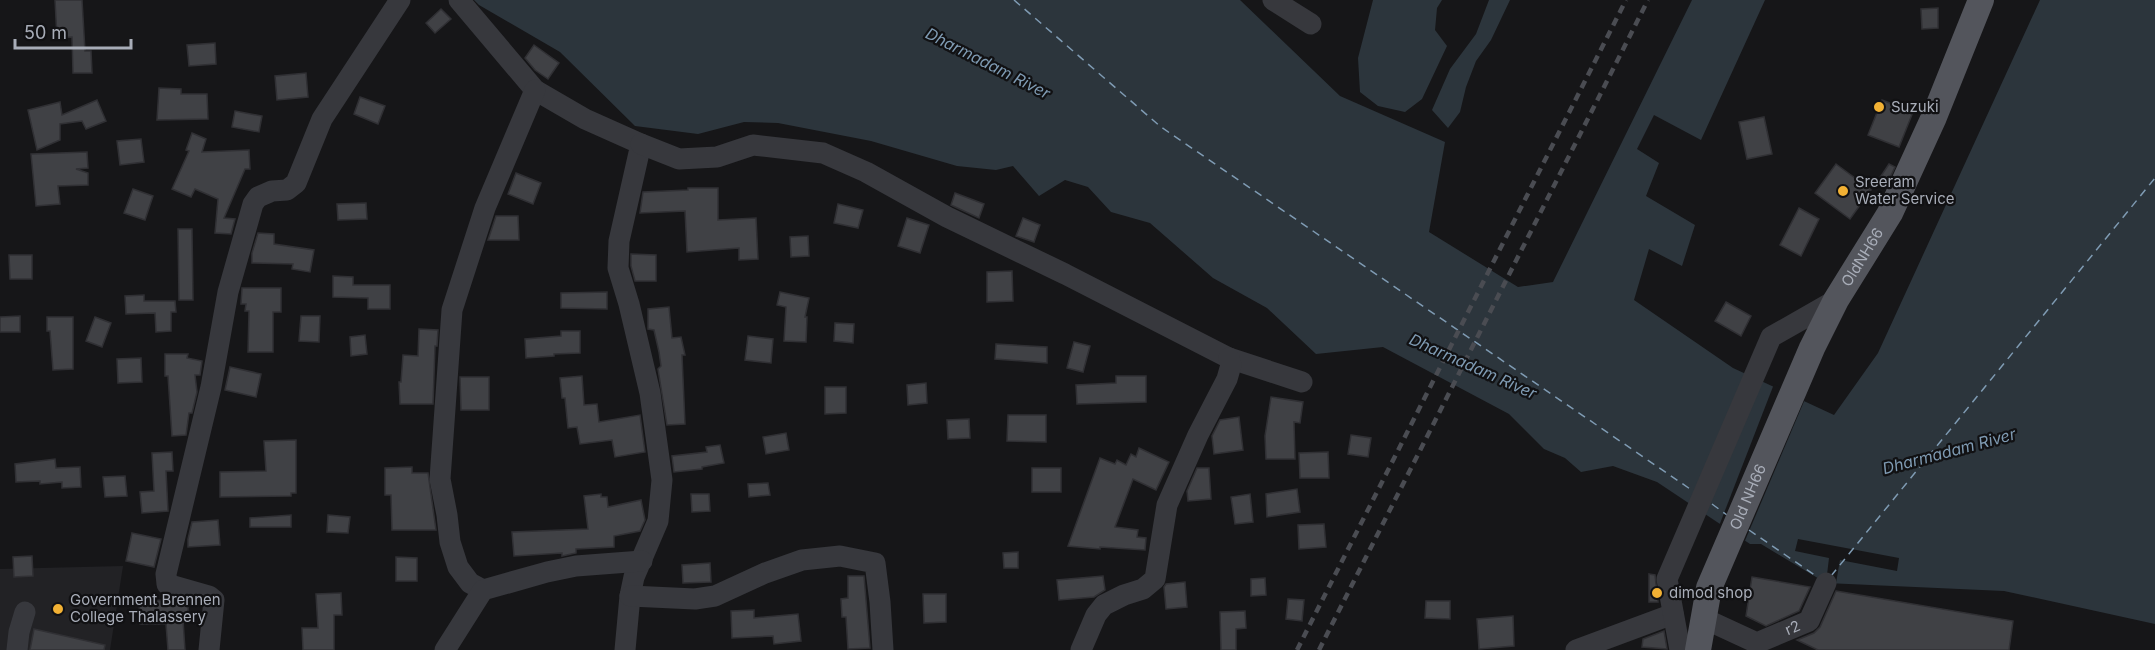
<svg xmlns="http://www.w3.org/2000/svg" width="2155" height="650" viewBox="0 0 2155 650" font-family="Inter,sans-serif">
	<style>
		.built { fill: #222225 }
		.water { fill: #2c353c }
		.pier { fill: #161618 }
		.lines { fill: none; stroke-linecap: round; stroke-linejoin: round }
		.ferry { stroke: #7f9bb3; stroke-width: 1.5; stroke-dasharray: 8 6; stroke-linecap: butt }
		.building { fill: #404145; stroke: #303034; stroke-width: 1.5 }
		.minor { stroke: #37383d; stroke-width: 21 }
		.major { stroke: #53555c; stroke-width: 26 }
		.rail { stroke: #4a4c52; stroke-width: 4.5; stroke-dasharray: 8 6; stroke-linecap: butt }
		.poi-dot { fill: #f2b134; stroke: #111113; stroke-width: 2 }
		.labels { text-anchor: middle; stroke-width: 4.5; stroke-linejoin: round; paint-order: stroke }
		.poi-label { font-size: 15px; fill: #a8adb8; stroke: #111113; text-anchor: start }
		.street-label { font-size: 15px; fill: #a8adb8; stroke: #111113 }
		.water-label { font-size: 16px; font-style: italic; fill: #7f9bb3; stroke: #111113 }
	</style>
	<rect width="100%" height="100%" fill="#161618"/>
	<path class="built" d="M123,566L110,650H0V569Z"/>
	<g class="water">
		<path d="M474,0H1240L1340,96L1445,142L1429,232L1518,287L1553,282L1692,0H1765L1701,140L1654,115L1637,149L1659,163L1646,196L1695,225L1682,266L1649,249L1634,300L1733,368L1834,415L1878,353L2040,0H2155V624L2004,591L1826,583L1761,544H1750L1657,482L1613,466L1581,472L1565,458L1544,449L1509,414L1383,347L1316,354L1267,308L1213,278L1150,223L1111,212L1088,187L1065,180L1039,196L1013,166L996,170L957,166L871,141L778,123L744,122L698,134L635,126L560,52L479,5Z"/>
		<path d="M1373,0H1442L1437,8L1435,30L1447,46L1422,99L1405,112L1378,106L1360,92L1358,58Z"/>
		<path d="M1489,0H1510L1491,40L1476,61L1466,87L1460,112L1448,128L1432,110L1450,69L1476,34Z"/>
	</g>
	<g class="pier">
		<path d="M1774,384L1805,399L1744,543L1719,526Z"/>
		<path d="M1798,539L1899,558L1897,571L1840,560L1836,583H1826L1829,558L1795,551Z"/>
	</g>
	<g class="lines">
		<g class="ferry">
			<path d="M1014,0L1161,127L1693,491"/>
			<path d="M1712,504L1727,515"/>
			<path d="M1749,530L1819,578"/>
			<path d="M1831,576L2155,178"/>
		</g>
	</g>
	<g class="building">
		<path d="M55,0H82L85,51H91L92,73H73L72,37L57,38Z"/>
		<path d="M1938,8V28L1922,29L1921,9Z"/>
		<path d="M441,9L451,19L435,33L426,23Z"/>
		<path d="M215,43L216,64L189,66L187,45Z"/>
		<path d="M534,45L559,63L548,79L535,70L525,58Z"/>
		<path d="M306,73L308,97L277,100L275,76Z"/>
		<path d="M159,88L181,89V94H207L208,119L157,120Z"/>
		<path d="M360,97L385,106L378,124L354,114Z"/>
		<path d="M97,100L106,121L86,129L82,121L60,124V140L37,150L28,110L60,102L62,115Z"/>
		<path d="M1882,100L1913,112L1899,147L1868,135Z"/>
		<path d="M235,111L262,116L259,132L232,127Z"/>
		<path d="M1764,117L1772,154L1747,159L1739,122Z"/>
		<path d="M192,133L206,139L202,152L249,150L250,169H245L224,218L235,219L231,234L215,233L218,199L195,189L191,197L172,189L189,151L186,150Z"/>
		<path d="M141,139L144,162L120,165L117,141Z"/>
		<path d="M87,152L88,168L76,169L88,173V185L58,186L60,204L36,206L31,154Z"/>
		<path d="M1836,164L1871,190L1850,219L1815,193Z"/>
		<path d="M1889,164L1895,167L1885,188L1877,182Z"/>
		<path d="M516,173L541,183L533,204L508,194Z"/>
		<path d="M688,188H718V220L756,218L758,259L739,260V248L687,252L685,211L640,213L643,192L688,190Z"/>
		<path d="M133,189L153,196L145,220L124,213Z"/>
		<path d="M955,193L984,204L979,218L951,205Z"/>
		<path d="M366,203L367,219L338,220L337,204Z"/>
		<path d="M838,204L863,210L858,228L834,223Z"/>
		<path d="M1799,208L1819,219L1801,256L1780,245Z"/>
		<path d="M496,216H518L519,240H488Z"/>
		<path d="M907,218L929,225L920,253L898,246Z"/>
		<path d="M1023,218L1040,225L1034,242L1016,236Z"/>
		<path d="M178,229H192L193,300H179Z"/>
		<path d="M258,233L274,234V244L314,250L310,272L292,269L293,264L252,263V253Z"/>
		<path d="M808,236L809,256L791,257L790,237Z"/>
		<path d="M631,254L656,255V281H635L631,266Z"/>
		<path d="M9,255H32V279H10Z"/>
		<path d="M1012,271L1013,301L987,302V272Z"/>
		<path d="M333,276L353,277V285H390V309H368V298L333,297Z"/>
		<path d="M242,288H281V312H273V352H248L249,311H245L246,304H241Z"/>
		<path d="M607,292V309L561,308V293Z"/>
		<path d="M780,292L809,298L805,317H807L806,342L784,341L786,307L777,305Z"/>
		<path d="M144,295V301H175L176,312H171V331L156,332L155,313L126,314L125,296Z"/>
		<path d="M1726,302L1751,316L1741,336L1715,321Z"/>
		<path d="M669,307L672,338L681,337L685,355H682L685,424L667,425L658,369L661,366L659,352L654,330L648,329V309Z"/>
		<path d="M20,316V332H0V317Z"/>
		<path d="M301,316H320L319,342L299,341Z"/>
		<path d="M47,317H73V369L53,370L50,331H47Z"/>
		<path d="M95,317L111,323L102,347L86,341Z"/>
		<path d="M835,323L854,324L853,343L834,341Z"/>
		<path d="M419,329L438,330L437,346H435L433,404H400L399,382H401L403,355L418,356Z"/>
		<path d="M561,331H580V353L554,354V356L526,358L525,339L561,336Z"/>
		<path d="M365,335L367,354L351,356L350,337Z"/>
		<path d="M748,336L773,339L771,363L745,360Z"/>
		<path d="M1074,342L1090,346L1083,372L1067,368Z"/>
		<path d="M996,344L1047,347V363L995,359Z"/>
		<path d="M165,354H188L187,358L202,361L200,375H195L197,392L192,413H189L186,435L172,436L168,376H165Z"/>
		<path d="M141,358L142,382L118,383L117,359Z"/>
		<path d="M230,367L261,374L256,397L225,390Z"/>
		<path d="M582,376L584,405L597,404L599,422L640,415L645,452L615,457L612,440L580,444L577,427L568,428L565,398H562L560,378Z"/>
		<path d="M1116,376H1146V402L1077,404L1076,385L1116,383Z"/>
		<path d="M460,377H489V410H461Z"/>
		<path d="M926,383L927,403L908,405L907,385Z"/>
		<path d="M825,387H846V413L825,414Z"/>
		<path d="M1271,397L1303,402L1300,423L1294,422L1295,459H1266L1265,436Z"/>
		<path d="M1008,415H1046V442L1007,441Z"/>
		<path d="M1239,417L1243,450L1214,454L1212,436L1220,420Z"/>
		<path d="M969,419L970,438L948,439L947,420Z"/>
		<path d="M786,433L789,450L766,454L763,437Z"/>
		<path d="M1351,435L1371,438L1368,457L1348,454Z"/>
		<path d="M296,440V493H291V496L220,497V472L266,471L264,441Z"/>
		<path d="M720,445L724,463L702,467V469L674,472L672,456L707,452L706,447Z"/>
		<path d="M1139,448L1169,462L1156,490L1133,479L1115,527L1138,530L1137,537L1146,538L1145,550L1100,547V549L1068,546L1100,458L1115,464L1117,460L1126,465L1131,454L1136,457Z"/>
		<path d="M172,452L173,471H166L168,511L142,513L140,492L154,491L152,453Z"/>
		<path d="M1328,452L1329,478H1300L1299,453Z"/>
		<path d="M55,459L56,468L80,467L81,487L62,488V482L40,484V481L16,482L15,464Z"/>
		<path d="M412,467V473H428L436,530H392L391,495H385V468Z"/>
		<rect x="1032" y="468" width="29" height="24"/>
		<path d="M1197,468H1209L1211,499L1188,501L1187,491Z"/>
		<path d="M125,476L127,496L105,497L103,477Z"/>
		<path d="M768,483L770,495L749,497L748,484Z"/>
		<path d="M1297,489L1300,512L1267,517L1266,494Z"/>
		<path d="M601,494V497H607L608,507L641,500L645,520L640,531L614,536V547L576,549V553L562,556V553L514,556L512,532L588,529L584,496Z"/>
		<path d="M691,494H709L710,511L692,512Z"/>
		<path d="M1250,494L1253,522L1235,524L1231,497Z"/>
		<path d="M291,515V527H250V518Z"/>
		<path d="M328,515L350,517L348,533L327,532Z"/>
		<path d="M218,520L220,545L188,547V539L192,522Z"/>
		<path d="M1324,524L1326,547L1299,549L1298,525Z"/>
		<path d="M132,533L161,539L154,567L126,561Z"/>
		<path d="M1018,552V568H1004L1003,553Z"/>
		<path d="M32,556L33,576L14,577L13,557Z"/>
		<path d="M396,557L417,558V581H396Z"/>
		<path d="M710,563L711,582L683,583L682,565Z"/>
		<path d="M1649,574L1655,575L1658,602H1649Z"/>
		<path d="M848,576H864L870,648L848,649L846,617H842L841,599L848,598Z"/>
		<path d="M1103,576L1105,590L1094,597L1059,600L1057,580Z"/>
		<path d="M1752,577L1810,587L1799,611L1766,626L1746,616Z"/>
		<path d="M1265,578L1266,595L1251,596V579Z"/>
		<path d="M1185,582L1187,607L1166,609L1164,587L1166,584Z"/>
		<path d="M1836,591L2013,621L2009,650H1818L1797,640L1814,633L1820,627Z"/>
		<path d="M341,593L342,615H334V650H303L302,628H318L316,594Z"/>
		<path d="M923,594H946V622L924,623Z"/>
		<path d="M168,598L188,603V620H183L185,650H168L166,624H140L139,601L168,600Z"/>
		<path d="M1288,599L1304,600L1302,621L1286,619Z"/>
		<path d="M1426,601H1450V619L1425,618Z"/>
		<path d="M754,610V618L798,614L801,641L774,644L773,636L732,638L731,611Z"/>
		<path d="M1245,611L1246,628L1236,629V650H1221L1220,612Z"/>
		<path d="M1513,616L1514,646L1479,649L1477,619Z"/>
		<path d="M34,629L105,645L104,650H30Z"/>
		<path d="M1664,631L1667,649L1642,647L1643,639Z"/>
	</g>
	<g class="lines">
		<g class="minor">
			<path d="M459,0L535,90L585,119L641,144L619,241L618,268L629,304L650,393L662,480L658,521L634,577L630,596L625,650"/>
			<path d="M1273,0L1311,24"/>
			<path d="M641,144L679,159L717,157L753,145L823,153L866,172L947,217L1065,274L1229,358L1302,382"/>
			<path d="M483,590L470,583L458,567L450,542L447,515L440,479L452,310L485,208L535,90"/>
			<path d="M630,596L695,599L715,596L765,573L802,560L840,556L875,563L880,602L883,650"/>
			<path id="s1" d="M1705,619L1757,643L1809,621L1826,583"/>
			<path d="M17,650L19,632L25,612"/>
			<path d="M209,650L214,600L209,596L167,584L166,574L211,387L228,292L253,204L258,197L272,191L287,190L296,183L322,119L400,0"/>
			<path d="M445,650L483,590L547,572L576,566L642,561"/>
			<path d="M1081,650L1096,615L1104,605L1124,595L1143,589L1155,579L1167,505L1198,435L1227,379L1231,365L1229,358"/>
			<path d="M1576,650L1673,614"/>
			<path d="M1680,650L1667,579L1771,337L1836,300"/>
		</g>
		<path class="major" id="s2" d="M1698,650L1709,588L1812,348L1836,300L1890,213L1934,117L1981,0"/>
		<g class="rail">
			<path d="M1297,650L1626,0"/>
			<path d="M1319,650L1648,0"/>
		</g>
	</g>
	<g class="poi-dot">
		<circle cx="1879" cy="107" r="6"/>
		<circle cx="1843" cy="191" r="6"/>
		<circle cx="1657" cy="593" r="6"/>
		<circle cx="58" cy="609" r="6"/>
	</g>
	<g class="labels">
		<g class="poi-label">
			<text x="1891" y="112">Suzuki</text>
			<text x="1855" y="187">Sreeram<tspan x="1855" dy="17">Water Service</tspan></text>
			<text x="1669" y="598">dimod shop</text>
			<text x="70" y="605">Government Brennen<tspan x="70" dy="17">College Thalassery</tspan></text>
		</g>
		<g class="street-label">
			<text dy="5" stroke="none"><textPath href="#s2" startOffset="428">OldNH66</textPath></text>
			<text dy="5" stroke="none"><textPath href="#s2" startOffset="162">Old NH66</textPath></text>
			<text dy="5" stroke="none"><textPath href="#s1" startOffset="96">r2</textPath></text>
		</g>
		<g class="water-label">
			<text transform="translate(988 63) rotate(27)" y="6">Dharmadam River</text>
			<text transform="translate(1473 366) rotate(24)" y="6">Dharmadam River</text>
			<text transform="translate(1949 451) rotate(-15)" y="6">Dharmadam River</text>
		</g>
	</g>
	<path d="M15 39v9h116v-9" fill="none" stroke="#a8adb8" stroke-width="3"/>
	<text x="24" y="39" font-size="18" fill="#a8adb8" stroke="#111113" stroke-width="4.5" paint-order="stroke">50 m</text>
</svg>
